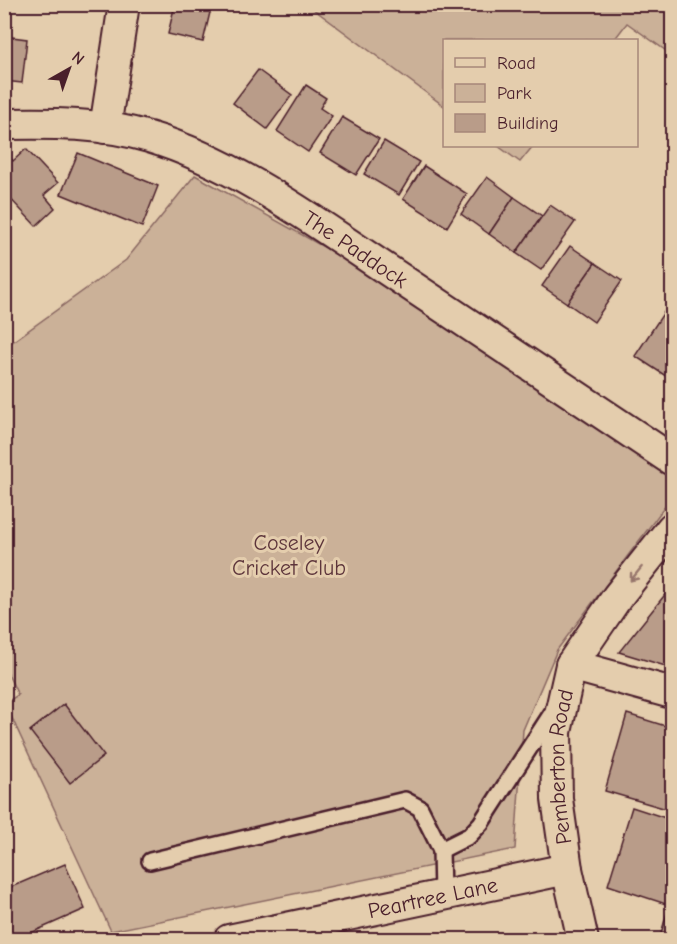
<svg xmlns="http://www.w3.org/2000/svg" width="677" height="944" viewBox="0 0 677 944" font-family="'Comic Neue',sans-serif">
	<style>
		.green { fill: #cbb198; stroke: #8a6862; stroke-width: 1.5 }
		.building { fill: #b99c89; stroke: #4a1f2b; stroke-width: 1.5 }
		.lines { fill: none; stroke-linecap: round; stroke-linejoin: round }
		.service-casing { stroke: #4a1f2b; stroke-width: 20 }
		.minor-casing { stroke: #4a1f2b; stroke-width: 34 }
		.service { stroke: #e4cdad; stroke-width: 15 }
		.minor { stroke: #e4cdad; stroke-width: 30 }
		.oneway { stroke: #97766c }
		.labels { text-anchor: middle; stroke-width: 6; stroke-linejoin: round; paint-order: stroke }
		.street-label { font-size: 22px; fill: #4a1f2b; stroke: #e4cdad }
		.park-label { font-size: 22px; fill: #5d353b; stroke: #e4cdad }
	</style>
	<rect width="100%" height="100%" fill="#e4cdad"/>
	<filter id="ink" filterUnits="userSpaceOnUse"><feTurbulence type="fractalNoise" baseFrequency=".0167" numOctaves="2"/><feDisplacementMap in="SourceGraphic" scale="12" xChannelSelector="R" yChannelSelector="G"/><feConvolveMatrix kernelMatrix="1 2 1 2 8 2 1 2 1" color-interpolation-filters="sRGB"/></filter>
	<g filter="url(#ink)">
		<g class="green">
			<path d="M308,5H672V55L627,23L614,40H444V106Z"/>
			<path d="M498,146H533L520,162Z"/>
			<path d="M195,175L429,306L665,469L672,497L557,650L523,730L515,849L111,931L5,703L18,695L4,666V348L126,260Z"/>
		</g>
		<g class="building">
			<path d="M175,4H212L203,42L168,34Z"/>
			<path d="M4,36L27,39L22,83L4,81Z"/>
			<path d="M258,70L292,95L267,129L233,103Z"/>
			<path d="M306,85L326,98L320,108L332,116L308,152L277,131Z"/>
			<path d="M342,117L379,139L356,175L320,153Z"/>
			<path d="M384,141L419,162L399,195L364,174Z"/>
			<path d="M26,149L58,183L44,195L55,208L36,226L4,192V151L13,161Z"/>
			<path d="M78,153L158,186L142,227L61,194Z"/>
			<path d="M424,166L467,194L447,227L403,199Z"/>
			<path d="M487,177L514,197L489,234L461,214Z"/>
			<path d="M514,197L542,216L516,253L489,234Z"/>
			<path d="M550,205L575,222L541,270L516,253Z"/>
			<path d="M570,246L595,263L567,303L542,286Z"/>
			<path d="M595,263L622,281L594,322L567,303Z"/>
			<path d="M664,312L672,318V380L635,356Z"/>
			<path d="M672,586V668L619,652Z"/>
			<path d="M64,704L104,756L70,783L30,731Z"/>
			<path d="M627,714L672,728V803L670,810L605,791Z"/>
			<path d="M632,807L672,820V906L608,885Z"/>
			<path d="M65,864L85,909L15,940H4V890Z"/>
			<path d="M667,913L672,914V940H659Z"/>
		</g>
		<g class="lines">
			<defs>
				<g id="service">
					<path d="M441,850L469,836L481,823L552,713"/>
					<path d="M150,861L405,800L420,808L441,850L442,894"/>
				</g>
				<g id="minor">
					<path id="s1" d="M4,124C52,123 103,123 149,137C236,163 315,222 389,271C484,334 578,397 672,460"/>
					<path d="M105,128L124,4"/>
					<path d="M571,665L672,693"/>
					<path id="s2" d="M229,940L567,869"/>
					<path id="s3" d="M583,940L567,869L557,799L556,732L571,665L618,596L672,528"/>
				</g>
			</defs>
			<use href="#service" class="service-casing"/>
			<use href="#minor" class="minor-casing"/>
			<use href="#service" class="service"/>
			<use href="#minor" class="minor"/>
		</g>
		<defs><path id="oneway-shaft" d="M-6 0H5M1.5-3L5.5 0L1.5 3" fill="none" stroke-width="1.6" stroke-linecap="round" stroke-linejoin="round" transform="scale(1.5)"/></defs>
		<use class="oneway" href="#oneway-shaft" transform="translate(636 574) rotate(129)"/>
	</g>
	<g class="labels">
		<g class="street-label">
			<text dy="8" stroke="none"><textPath href="#s1" startOffset="382">The Paddock</textPath></text>
			<text dy="8" stroke="none"><textPath href="#s3" startOffset="176">Pemberton Road</textPath></text>
			<text dy="8" stroke="none"><textPath href="#s2" startOffset="208">Peartree Lane</textPath></text>
		</g>
		<g class="park-label">
			<text x="289" y="550">Coseley<tspan x="289" dy="25">Cricket Club</tspan></text>
		</g>
	</g>
	<rect width="677" height="944" fill="none" stroke="#e4cdad" stroke-width="24"/>
	<rect x="12" y="12" width="653" height="920" fill="none" stroke="#4a1f2b" stroke-width="2" filter="url(#ink)"/>
	<rect x="443" y="39" width="195" height="108" fill="#e4cdad" stroke="#a68779" stroke-width="1.5"/>
	<rect x="455" y="58" width="30" height="9" fill="#e4cdad" stroke="#a68779" stroke-width="1.5"/>
	<text x="497" y="69" font-size="18" fill="#4a1f2b">Road</text>
	<rect x="455" y="84" width="30" height="18" fill="#cbb198" stroke="#a68779" stroke-width="1.5"/>
	<text x="497" y="99" font-size="18" fill="#4a1f2b">Park</text>
	<rect x="455" y="114" width="30" height="18" fill="#b99c89" stroke="#a68779" stroke-width="1.5"/>
	<text x="497" y="129" font-size="18" fill="#4a1f2b">Building</text>
	<g transform="translate(69 69) rotate(40)" stroke="#e4cdad" stroke-width="4.5" paint-order="stroke">
	<path d="M0-4.5L10 22L0 15L-10 22Z" fill="#4a1f2b"/>
	<text y="-9" font-size="16" font-weight="bold" text-anchor="middle" fill="#4a1f2b">N</text>
	</g>
</svg>
